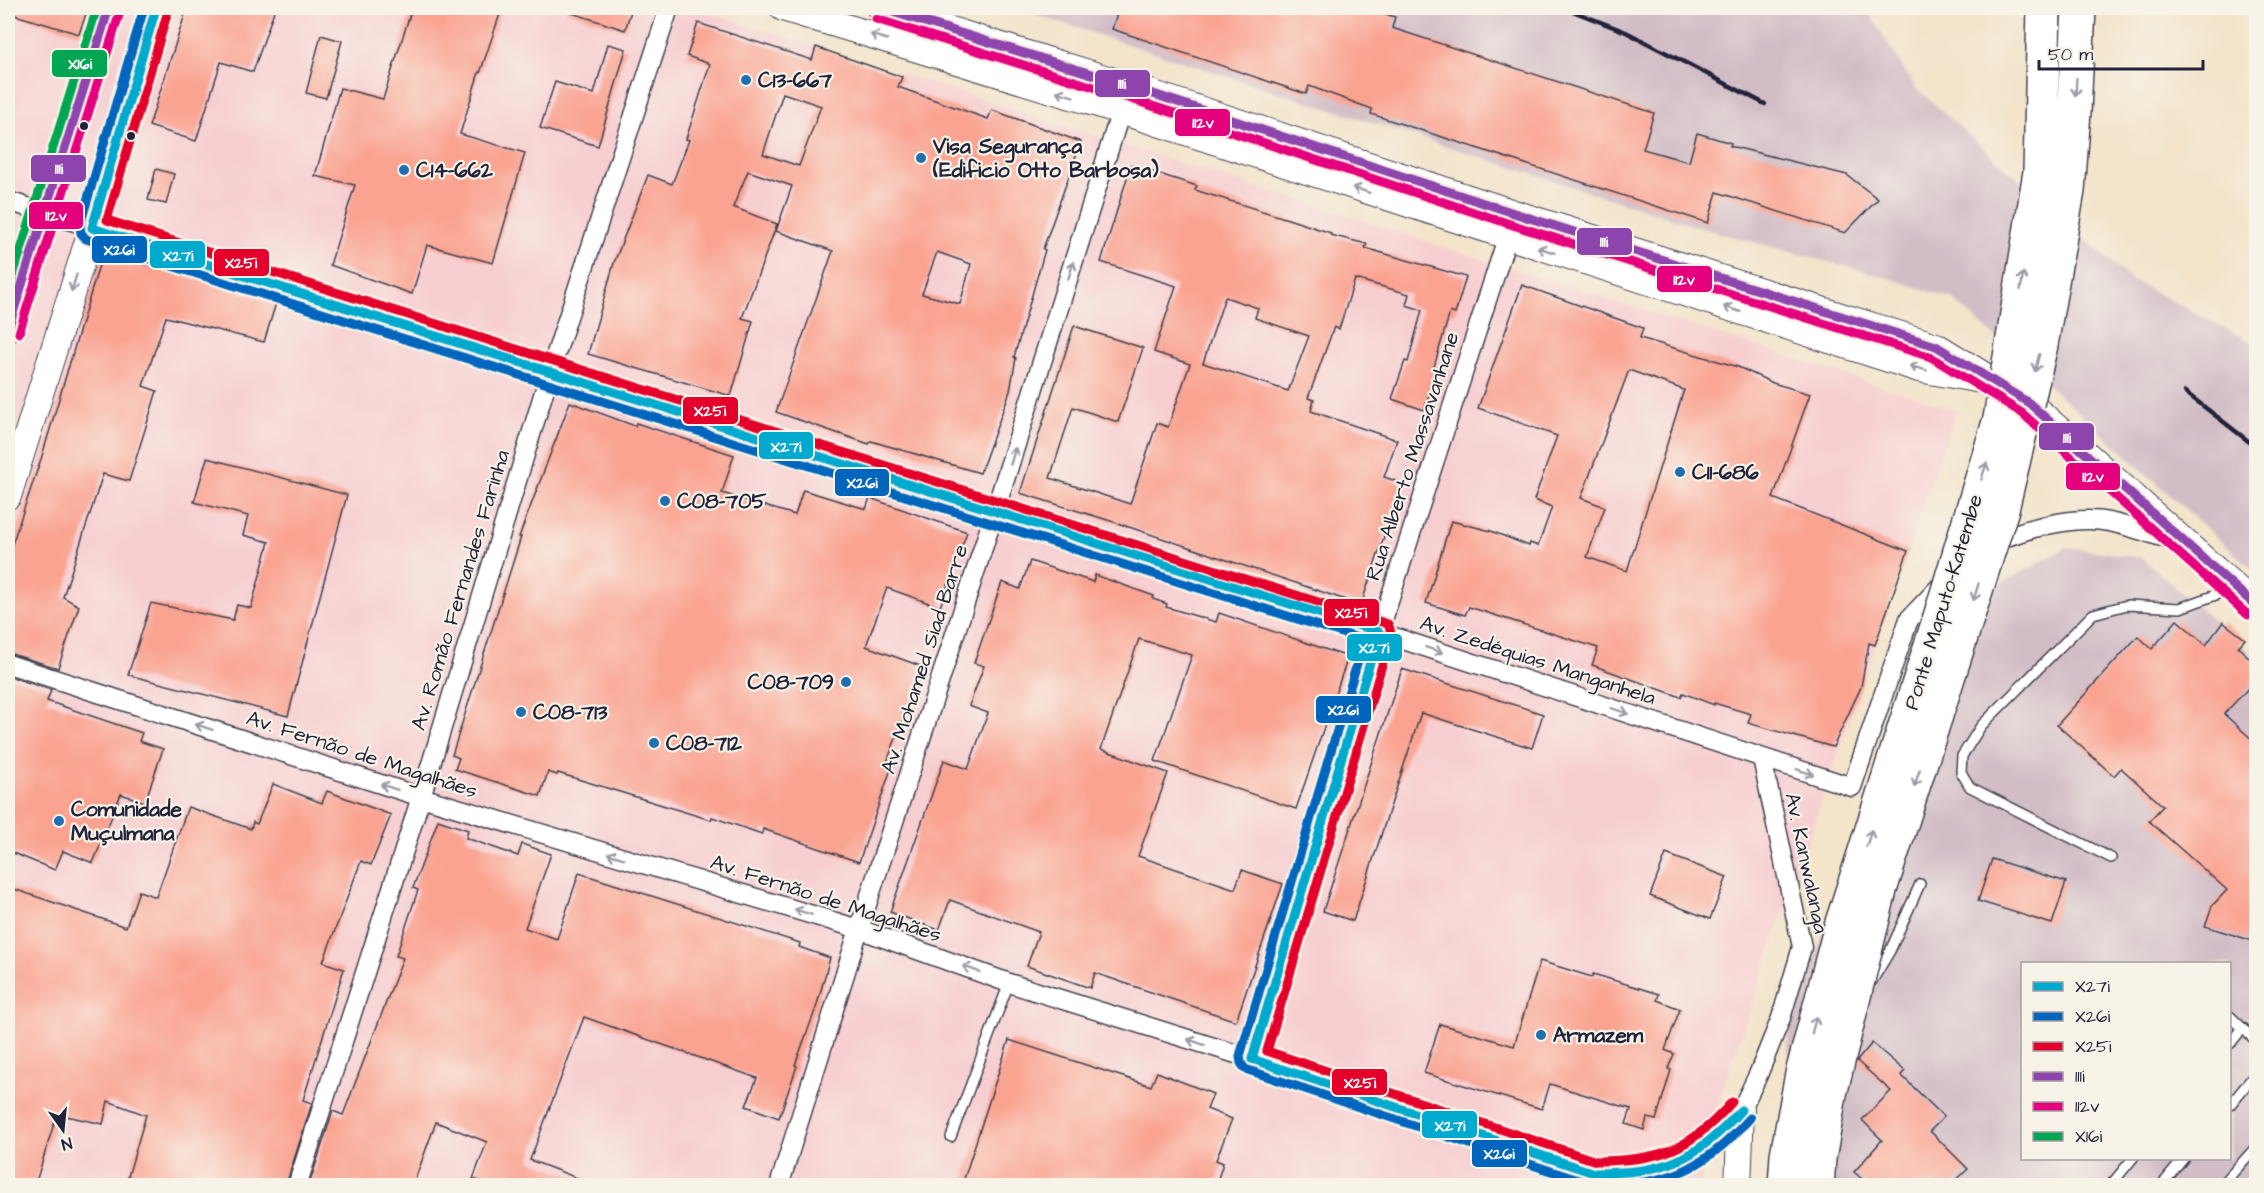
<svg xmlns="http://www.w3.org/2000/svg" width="2264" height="1193" viewBox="0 0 2264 1193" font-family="'Architects Daughter',sans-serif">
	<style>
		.built { fill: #f7cfd1 }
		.industrial { fill: #d2bdc6; fill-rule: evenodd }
		.building { fill: #faa391; fill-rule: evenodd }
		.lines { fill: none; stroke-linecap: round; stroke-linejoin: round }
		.lane-casing { stroke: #413f50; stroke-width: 12 }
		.street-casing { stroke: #413f50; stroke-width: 21 }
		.secondary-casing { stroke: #413f50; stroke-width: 28 }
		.lane { stroke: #fff; stroke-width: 9 }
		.street { stroke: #fff; stroke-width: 18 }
		.secondary { stroke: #fff; stroke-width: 26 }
		.rail { stroke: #22223b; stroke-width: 4.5 }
		.highway-bridge-casing { stroke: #413f50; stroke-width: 36; stroke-linecap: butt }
		.highway-bridge { stroke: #fff; stroke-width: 33 }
		.bus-1-casing { stroke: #f7f3e8; stroke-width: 14 }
		.bus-2-casing { stroke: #f7f3e8; stroke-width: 14 }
		.bus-3-casing { stroke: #f7f3e8; stroke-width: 14 }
		.bus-4-casing { stroke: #f7f3e8; stroke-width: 14 }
		.bus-5-casing { stroke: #f7f3e8; stroke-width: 14 }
		.bus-6-casing { stroke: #f7f3e8; stroke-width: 14 }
		.bus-1 { stroke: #00a9ce; stroke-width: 9 }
		.bus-2 { stroke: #0065bd; stroke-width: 9 }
		.bus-3 { stroke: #e4002b; stroke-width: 9 }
		.bus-4 { stroke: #8e44ad; stroke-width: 9 }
		.bus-5 { stroke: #e5007d; stroke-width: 9 }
		.bus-6 { stroke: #00a651; stroke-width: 9 }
		.oneway { stroke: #9c9ca7 }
		.poi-dot { fill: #1f6fb2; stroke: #f7f3e8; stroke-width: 2 }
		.bus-dot { fill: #22223b; stroke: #f7f3e8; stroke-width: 2 }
		.labels { text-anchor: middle; stroke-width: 4.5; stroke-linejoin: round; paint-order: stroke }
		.poi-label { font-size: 21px; font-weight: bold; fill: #22223b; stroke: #f7f3e8; text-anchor: start }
		.street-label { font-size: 21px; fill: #22223b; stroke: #f7f3e8 }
		.line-badge { stroke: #f7f3e8; stroke-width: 2 }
		.badge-label { font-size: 16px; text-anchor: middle; font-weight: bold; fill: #fff }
	</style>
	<rect width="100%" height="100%" fill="#f7f3e8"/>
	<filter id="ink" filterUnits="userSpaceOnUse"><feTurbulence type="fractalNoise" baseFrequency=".0167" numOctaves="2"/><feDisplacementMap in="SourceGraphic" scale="12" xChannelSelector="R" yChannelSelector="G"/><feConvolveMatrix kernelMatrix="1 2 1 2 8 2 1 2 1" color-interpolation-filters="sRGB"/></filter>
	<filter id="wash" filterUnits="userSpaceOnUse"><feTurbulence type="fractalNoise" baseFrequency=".008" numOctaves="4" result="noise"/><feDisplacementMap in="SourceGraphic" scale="24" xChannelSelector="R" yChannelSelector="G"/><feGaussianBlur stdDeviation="1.35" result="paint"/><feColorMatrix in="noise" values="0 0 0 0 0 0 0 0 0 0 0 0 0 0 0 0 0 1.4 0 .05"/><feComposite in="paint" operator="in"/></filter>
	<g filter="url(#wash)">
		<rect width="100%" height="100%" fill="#f3e4ca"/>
		<path class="built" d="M8,8H694L1956,410L1707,1135L1701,1185H8Z"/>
		<g class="industrial">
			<path d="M1015,8H1866L1915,87L2131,280L2256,344V573L1953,299L1889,278L1708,230Z"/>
			<path d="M2067,547L2142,558L2256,658V1185H1791L1788,1035L1910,686L1970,601ZM2022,964H2230V1158H2022Z"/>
		</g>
		<g id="blocks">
			<g class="building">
				<path d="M8,8H88L79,34L8,13Z"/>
				<path d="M187,8H275L253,72L221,62L196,141L149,126Z"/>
				<path d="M412,8H502L480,73L479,72L460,134L525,153L493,263L427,245L412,294L330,265L355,185L315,176L340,88L383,99Z"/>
				<path d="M567,8H619L631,11L625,30L566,11Z"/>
				<path d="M1119,8H1366L1395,17L1392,28L1654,113L1643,149L1689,162L1697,133L1731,143L1730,146L1847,175L1878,199L1845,233L1717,192L1708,223L1371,114L1372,109L1309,86L1306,94L1112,29Z"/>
				<path d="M698,23L812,60L816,47L902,77L898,87L988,119L992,110L1081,142L1043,249L1045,250L1014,357L1016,358L1010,391L980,473L871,441L869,444L776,412L833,251L776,231L792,186L748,171L733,207L777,224L742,318L753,321L731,396L588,354L614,263L648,175L672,184L689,140L686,139L710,64L687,56ZM783,93L821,106L799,166L763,154ZM937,252L971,264L960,304L922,294Z"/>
				<path d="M321,35L342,41L326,98L306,93Z"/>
				<path d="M608,44L626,49L598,146L540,128L555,82L594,94Z"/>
				<path d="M1131,165L1197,186L1195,190L1288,219L1331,233L1330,235L1367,244L1365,248L1466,277L1455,314L1450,312L1433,370L1437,372L1424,410L1392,399L1405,361L1408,362L1422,310L1406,305L1409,294L1355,279L1339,329L1334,327L1308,398L1314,400L1311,411L1397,440L1384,477L1402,483L1361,605L1114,522L1020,493L1074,326L1143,348L1118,422L1073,407L1050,478L1130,504L1157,423L1168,427L1190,364L1154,352L1176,286L1101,262ZM1225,297L1258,308L1255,318L1309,336L1288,391L1203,363Z"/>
				<path d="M156,169L174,174L166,204L148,200Z"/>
				<path d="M103,252L276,303L264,342L166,317L143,386L157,391L129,481L103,474L63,597L79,606L58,668L8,653V556L42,456Z"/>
				<path d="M1522,285L1643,328L1640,338L1738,367L1773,383L1810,394L1773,498L1908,551L1875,645L1869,643L1861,687L1833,747L1748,723L1751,714L1714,703V705L1683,693L1681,697L1592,665L1598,648L1469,607L1465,615L1426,603L1451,521L1491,531L1529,546L1530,543L1538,546L1552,507L1534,500L1557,436L1478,408ZM1629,370L1684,390L1627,571L1587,557L1605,507L1581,498Z"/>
				<path d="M570,402L635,426L636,423L734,455L722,493L795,515L803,490L866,509L870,498L967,532L940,607L887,588L866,646L923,667L885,767L891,769L859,862L763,829L762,834L712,817L711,820L558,773L557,775L548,772L540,796L455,769L459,758L452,755L521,537H519Z"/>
				<path d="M207,458L347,495L288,716L128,675L151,603L233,620L237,605L251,608L269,542L243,535L248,516L194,502Z"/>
				<path d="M1030,561L1093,582L1095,575L1154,596L1153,599L1167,604L1166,607L1216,622L1219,613L1348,657L1296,809L1155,761L1192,655L1139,639L1101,749L1168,773L1138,856L1235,889L1242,870L1283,884L1236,1021L1095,973L1090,988L1027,966L1039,932L950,900L939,930L890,912L944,760L968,769L988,713L969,706L984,666L974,663L1002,582L1020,589Z"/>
				<path d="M2177,620L2206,645L2223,622L2245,639L2238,647L2256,664V680L2224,714L2256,743V942L2205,926L2212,906L2227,890L2149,821L2163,806L2121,768L2114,776L2057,725L2138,636L2152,649Z"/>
				<path d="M1402,669L1543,714L1532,748L1421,713L1353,921L1323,911Z"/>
				<path d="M8,676L51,690L47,701L142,733L139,741L163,749L145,802L121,794L93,863L63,851L55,870L8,851Z"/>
				<path d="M273,784L322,803L327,791L391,815L371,865L361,861L323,962L344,969L303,1100L312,1103L286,1185H145L127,1180L146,1115L108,1101L103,1124L57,1114L35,1185H8V887L126,927L139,891L156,897L188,807L251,829L253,822L257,824Z"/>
				<path d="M438,820L468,830L466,838L518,856L522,844L551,854L525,928L557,939L579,873L800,943L799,947L830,958L816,1008L795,1065L797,1066L779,1118L746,1106L757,1078L584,1017L530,1160L593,1184V1185H492L473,1179L487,1142L436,1122L413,1185H309L333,1111L343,1115L403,958L396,956L418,890L413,888Z"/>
				<path d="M1666,854L1727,877L1710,919L1650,896Z"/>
				<path d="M1992,859L2066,882L2052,924L1978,901Z"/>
				<path d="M1540,961L1592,977L1593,974L1659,994L1657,1000L1680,1009L1665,1050L1674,1054L1668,1069L1671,1070L1656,1120L1647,1118L1644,1130L1626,1124L1631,1109L1550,1084L1542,1109L1424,1073L1440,1024L1514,1046Z"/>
				<path d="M1009,1040L1151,1086L1157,1072L1213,1094L1207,1109L1232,1119L1216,1160L1223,1163L1216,1185H962Z"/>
				<path d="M1872,1043L1905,1071L1901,1075L1944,1117L1930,1131L1968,1169L1951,1185H1869L1854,1172L1882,1140L1862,1120L1891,1091L1857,1061Z"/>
			</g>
		</g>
	</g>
	<g filter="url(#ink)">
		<use href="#blocks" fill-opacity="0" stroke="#413f50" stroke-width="1.5"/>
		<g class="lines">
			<defs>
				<g id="lane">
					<path d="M2111,858L1970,787L1961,772L1962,756L1981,726L2093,614L2127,605L2180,608L2232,589"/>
					<path d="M1872,981L1890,951L1920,884"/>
					<path d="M2230,1016L2256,1041"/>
					<path d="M2230,1044L2243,1028"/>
					<path d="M2230,1105L2256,1073"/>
					<path d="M951,1137L1009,983"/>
					<path d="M2110,1186L2133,1158"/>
					<path d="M2161,1186L2184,1158"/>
					<path d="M2221,1186L2256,1147"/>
				</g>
				<g id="street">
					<path d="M8,201L1379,632L1852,787L1909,619L1946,580"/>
					<path d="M1988,546C2019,529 2074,515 2109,522C2134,527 2159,537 2184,544"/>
					<path d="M8,664L421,797L859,929L1009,983L1252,1059L1594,1173H1630"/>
					<path d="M1252,1059L1379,632L1511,226"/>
					<path d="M1741,1110L1758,1075L1781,1018L1802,947L1762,758"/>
					<path d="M297,1186L421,797L550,372L669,8"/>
					<path d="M779,1186L859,929L995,511L1121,111"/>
				</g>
				<g id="secondary">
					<path d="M783,8L1121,111L1919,369L1981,380"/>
					<path d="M880,8L1117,82L1517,214L1936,346L2029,403L2256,606"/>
					<path d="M8,329L109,8"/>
					<path d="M8,496L92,228L156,8"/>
					<path d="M1630,1173C1644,1171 1659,1169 1672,1164C1701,1153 1721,1132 1741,1110"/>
					<path d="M1738,1186L1741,1110"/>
				</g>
			</defs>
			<use href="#lane" class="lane-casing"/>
			<use href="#street" class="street-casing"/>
			<use href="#secondary" class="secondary-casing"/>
			<use href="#lane" class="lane"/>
			<use href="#street" class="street"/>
			<use href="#secondary" class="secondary"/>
			<g class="rail">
				<path d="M1565,8L1626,32L1765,104"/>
				<path d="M2185,392L2256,447"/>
			</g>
			<defs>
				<g id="highway-bridge">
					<path d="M1785,1186L1787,1155L1802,1074L1841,926L1940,617L2000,419L2040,172L2044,8"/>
					<path d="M1817,1186L1819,1159L1830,1094L1880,890L2002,509L2041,345L2068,191L2074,112L2079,8"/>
				</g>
			</defs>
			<use href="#highway-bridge" class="highway-bridge-casing"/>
			<use href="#highway-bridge" class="highway-bridge"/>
			<defs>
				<path id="bus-1" d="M156,8L92,228L1379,632L1252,1059L1594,1173C1663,1173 1695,1162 1741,1110"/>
				<path id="bus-2" d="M144,8L80,225L81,233L86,239L1364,640L1240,1056L1241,1063L1245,1069L1593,1185C1665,1186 1702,1172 1750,1118"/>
				<path id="bus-3" d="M168,11L107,220L1388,624L1390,629L1391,635L1267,1051L1596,1161C1660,1161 1690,1150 1732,1102"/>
				<g id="bus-4">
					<path d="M880,8L1117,82L1517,214L1936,346L2029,403L2256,606"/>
					<path d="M8,329L109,8"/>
				</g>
				<g id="bus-5">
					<path d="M876,19L1113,93L1513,225L1931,357L2022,413L2248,615"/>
					<path d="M19,333L120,12"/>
				</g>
				<path id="bus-6" d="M8,291L97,8"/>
			</defs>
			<use href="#bus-1" class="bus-1-casing"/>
			<use href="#bus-2" class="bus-2-casing"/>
			<use href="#bus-3" class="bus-3-casing"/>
			<use href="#bus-4" class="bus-4-casing"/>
			<use href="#bus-5" class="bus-5-casing"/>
			<use href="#bus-6" class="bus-6-casing"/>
			<use href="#bus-1" class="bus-1"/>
			<use href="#bus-2" class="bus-2"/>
			<use href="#bus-3" class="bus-3"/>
			<use href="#bus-4" class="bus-4"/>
			<use href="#bus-5" class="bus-5"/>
			<use href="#bus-6" class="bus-6"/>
		</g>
		<defs><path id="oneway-shaft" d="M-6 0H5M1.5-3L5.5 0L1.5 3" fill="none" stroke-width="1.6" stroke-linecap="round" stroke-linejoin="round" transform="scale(1.5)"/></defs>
		<g class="oneway">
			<use href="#oneway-shaft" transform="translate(879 37) rotate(-163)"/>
			<use href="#oneway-shaft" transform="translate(2076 87) rotate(93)"/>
			<use href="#oneway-shaft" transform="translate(1065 94) rotate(-163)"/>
			<use href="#oneway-shaft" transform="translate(1361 190) rotate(-162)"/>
			<use href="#oneway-shaft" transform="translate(1546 250) rotate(-162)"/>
			<use href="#oneway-shaft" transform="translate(1071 270) rotate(-73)"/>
			<use href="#oneway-shaft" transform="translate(2022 281) rotate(-81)"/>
			<use href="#oneway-shaft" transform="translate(74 283) rotate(107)"/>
			<use href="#oneway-shaft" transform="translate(1732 309) rotate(-162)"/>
			<use href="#oneway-shaft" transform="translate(2037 363) rotate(104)"/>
			<use href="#oneway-shaft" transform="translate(1918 368) rotate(-165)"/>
			<use href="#oneway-shaft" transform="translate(1013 456) rotate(-73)"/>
			<use href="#oneway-shaft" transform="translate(1984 471) rotate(-73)"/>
			<use href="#oneway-shaft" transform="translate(1976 592) rotate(107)"/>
			<use href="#oneway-shaft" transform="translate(1434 650) rotate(18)"/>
			<use href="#oneway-shaft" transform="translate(1620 711) rotate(18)"/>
			<use href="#oneway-shaft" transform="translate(204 727) rotate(-162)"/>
			<use href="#oneway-shaft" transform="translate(1805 772) rotate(18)"/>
			<use href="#oneway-shaft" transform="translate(1917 778) rotate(108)"/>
			<use href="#oneway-shaft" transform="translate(389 787) rotate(-162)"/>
			<use href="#oneway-shaft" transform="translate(1869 838) rotate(-72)"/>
			<use href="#oneway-shaft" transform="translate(616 856) rotate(-163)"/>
			<use href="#oneway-shaft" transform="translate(803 912) rotate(-163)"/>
			<use href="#oneway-shaft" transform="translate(971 969) rotate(-160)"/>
			<use href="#oneway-shaft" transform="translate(1814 1025) rotate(-75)"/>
			<use href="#oneway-shaft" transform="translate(1196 1042) rotate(-162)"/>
		</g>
	</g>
	<g class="poi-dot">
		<circle cx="746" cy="80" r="6"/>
		<circle cx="921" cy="158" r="6"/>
		<circle cx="404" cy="170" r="6"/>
		<circle cx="1680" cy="472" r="6"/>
		<circle cx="665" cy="501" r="6"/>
		<circle cx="846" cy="682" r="6"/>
		<circle cx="521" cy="712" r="6"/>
		<circle cx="654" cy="743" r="6"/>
		<circle cx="59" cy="821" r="6"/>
		<circle cx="1541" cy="1035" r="6"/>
	</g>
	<g class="bus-dot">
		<circle cx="84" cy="126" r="5"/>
		<circle cx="131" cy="136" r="5"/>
	</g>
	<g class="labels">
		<g class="poi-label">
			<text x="758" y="87">C13-667</text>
			<text x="933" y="153">Visa Segurança<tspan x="933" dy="24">(Edificio Otto Barbosa)</tspan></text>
			<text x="416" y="177">C14-662</text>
			<text x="1692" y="479">C11-686</text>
			<text x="677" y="508">C08-705</text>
			<text x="834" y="689" text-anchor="end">C08-709</text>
			<text x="533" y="719">C08-713</text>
			<text x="666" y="750">C08-712</text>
			<text x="71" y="816">Comunidade<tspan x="71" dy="24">Muçulmana</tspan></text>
			<text x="1553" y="1042">Armazem</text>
		</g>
		<g class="street-label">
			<text transform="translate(1412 456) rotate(-72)" y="7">Rua Alberto Massavanhane</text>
			<text transform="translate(460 590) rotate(-73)" y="7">Av. Romão Fernandes Farinha</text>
			<text transform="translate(1943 602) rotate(-73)" y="7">Ponte Maputo-Katembe</text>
			<text transform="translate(924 659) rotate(-72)" y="7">Av. Mohamed Siad Barre</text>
			<text transform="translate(1538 660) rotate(18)" y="7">Av. Zedéquias Manganhela</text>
			<text transform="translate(362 754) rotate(18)" y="7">Av. Fernão de Magalhães</text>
			<text transform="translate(1807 863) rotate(78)" y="7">Av. Kanwalanga</text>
			<text transform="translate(826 898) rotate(18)" y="7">Av. Fernão de Magalhães</text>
		</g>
	</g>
	<g class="line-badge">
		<rect x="51" y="49" width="57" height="29" rx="6" fill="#00a651"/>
		<rect x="1094" y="69" width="57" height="29" rx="6" fill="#8e44ad"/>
		<rect x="1174" y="108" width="57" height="29" rx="6" fill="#e5007d"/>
		<rect x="30" y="154" width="57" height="29" rx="6" fill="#8e44ad"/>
		<rect x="28" y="201" width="56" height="29" rx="6" fill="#e5007d"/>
		<rect x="1576" y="227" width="57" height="29" rx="6" fill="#8e44ad"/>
		<rect x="91" y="235" width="57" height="29" rx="6" fill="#0065bd"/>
		<rect x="149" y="240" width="57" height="29" rx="6" fill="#00a9ce"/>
		<rect x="213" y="248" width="57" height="29" rx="6" fill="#e4002b"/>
		<rect x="1656" y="265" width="57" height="28" rx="6" fill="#e5007d"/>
		<rect x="682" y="396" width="57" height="29" rx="6" fill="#e4002b"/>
		<rect x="2038" y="422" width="57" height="29" rx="6" fill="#8e44ad"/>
		<rect x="758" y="431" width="56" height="29" rx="6" fill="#00a9ce"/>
		<rect x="2065" y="462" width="56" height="29" rx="6" fill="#e5007d"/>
		<rect x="834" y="468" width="56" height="29" rx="6" fill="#0065bd"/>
		<rect x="1323" y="598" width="57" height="29" rx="6" fill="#e4002b"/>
		<rect x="1346" y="633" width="57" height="29" rx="6" fill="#00a9ce"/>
		<rect x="1315" y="695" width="57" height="29" rx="6" fill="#0065bd"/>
		<rect x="1331" y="1068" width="57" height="28" rx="6" fill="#e4002b"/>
		<rect x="1421" y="1110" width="57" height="29" rx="6" fill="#00a9ce"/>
		<rect x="1471" y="1139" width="57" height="29" rx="6" fill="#0065bd"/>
	</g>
	<g class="badge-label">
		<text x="80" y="69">X16i</text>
		<text x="1122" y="89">111i</text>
		<text x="1203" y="128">112v</text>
		<text x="59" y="174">111i</text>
		<text x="56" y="221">112v</text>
		<text x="1604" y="247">111i</text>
		<text x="119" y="255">X26i</text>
		<text x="178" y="261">X27i</text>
		<text x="241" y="268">X25i</text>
		<text x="1684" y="285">112v</text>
		<text x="710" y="416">X25i</text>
		<text x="2067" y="443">111i</text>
		<text x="786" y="452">X27i</text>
		<text x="2093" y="482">112v</text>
		<text x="862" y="488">X26i</text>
		<text x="1351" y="618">X25i</text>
		<text x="1374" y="653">X27i</text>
		<text x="1343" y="715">X26i</text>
		<text x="1360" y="1088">X25i</text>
		<text x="1450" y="1131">X27i</text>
		<text x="1499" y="1159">X26i</text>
	</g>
	<rect width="2264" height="1193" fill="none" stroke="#f7f3e8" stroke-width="30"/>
	<rect x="2021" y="962" width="210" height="198" fill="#f7f3e8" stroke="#a29fa3" stroke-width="1.5"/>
	<rect x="2033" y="982" width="30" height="9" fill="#00a9ce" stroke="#a29fa3" stroke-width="1.5"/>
	<text x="2075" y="992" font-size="18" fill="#22223b">X27i</text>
	<rect x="2033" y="1012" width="30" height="9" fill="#0065bd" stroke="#a29fa3" stroke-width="1.5"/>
	<text x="2075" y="1022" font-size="18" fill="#22223b">X26i</text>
	<rect x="2033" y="1042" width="30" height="9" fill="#e4002b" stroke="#a29fa3" stroke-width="1.5"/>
	<text x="2075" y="1052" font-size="18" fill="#22223b">X25i</text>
	<rect x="2033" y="1072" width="30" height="9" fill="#8e44ad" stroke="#a29fa3" stroke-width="1.5"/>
	<text x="2075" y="1082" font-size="18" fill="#22223b">111i</text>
	<rect x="2033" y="1102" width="30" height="9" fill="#e5007d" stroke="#a29fa3" stroke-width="1.5"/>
	<text x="2075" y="1112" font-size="18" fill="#22223b">112v</text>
	<rect x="2033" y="1132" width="30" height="9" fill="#00a651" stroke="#a29fa3" stroke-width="1.5"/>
	<text x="2075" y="1142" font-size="18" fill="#22223b">X16i</text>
	<g transform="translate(63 1130) rotate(165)" stroke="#f7f3e8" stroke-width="4.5" paint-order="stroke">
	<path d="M0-4.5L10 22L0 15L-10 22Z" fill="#22223b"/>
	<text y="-9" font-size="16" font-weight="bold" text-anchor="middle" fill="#22223b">N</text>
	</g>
	<path d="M2039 60v9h164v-9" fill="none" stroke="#22223b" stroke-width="3"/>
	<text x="2048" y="60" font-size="18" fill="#22223b" stroke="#f7f3e8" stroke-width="4.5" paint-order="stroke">50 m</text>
</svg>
